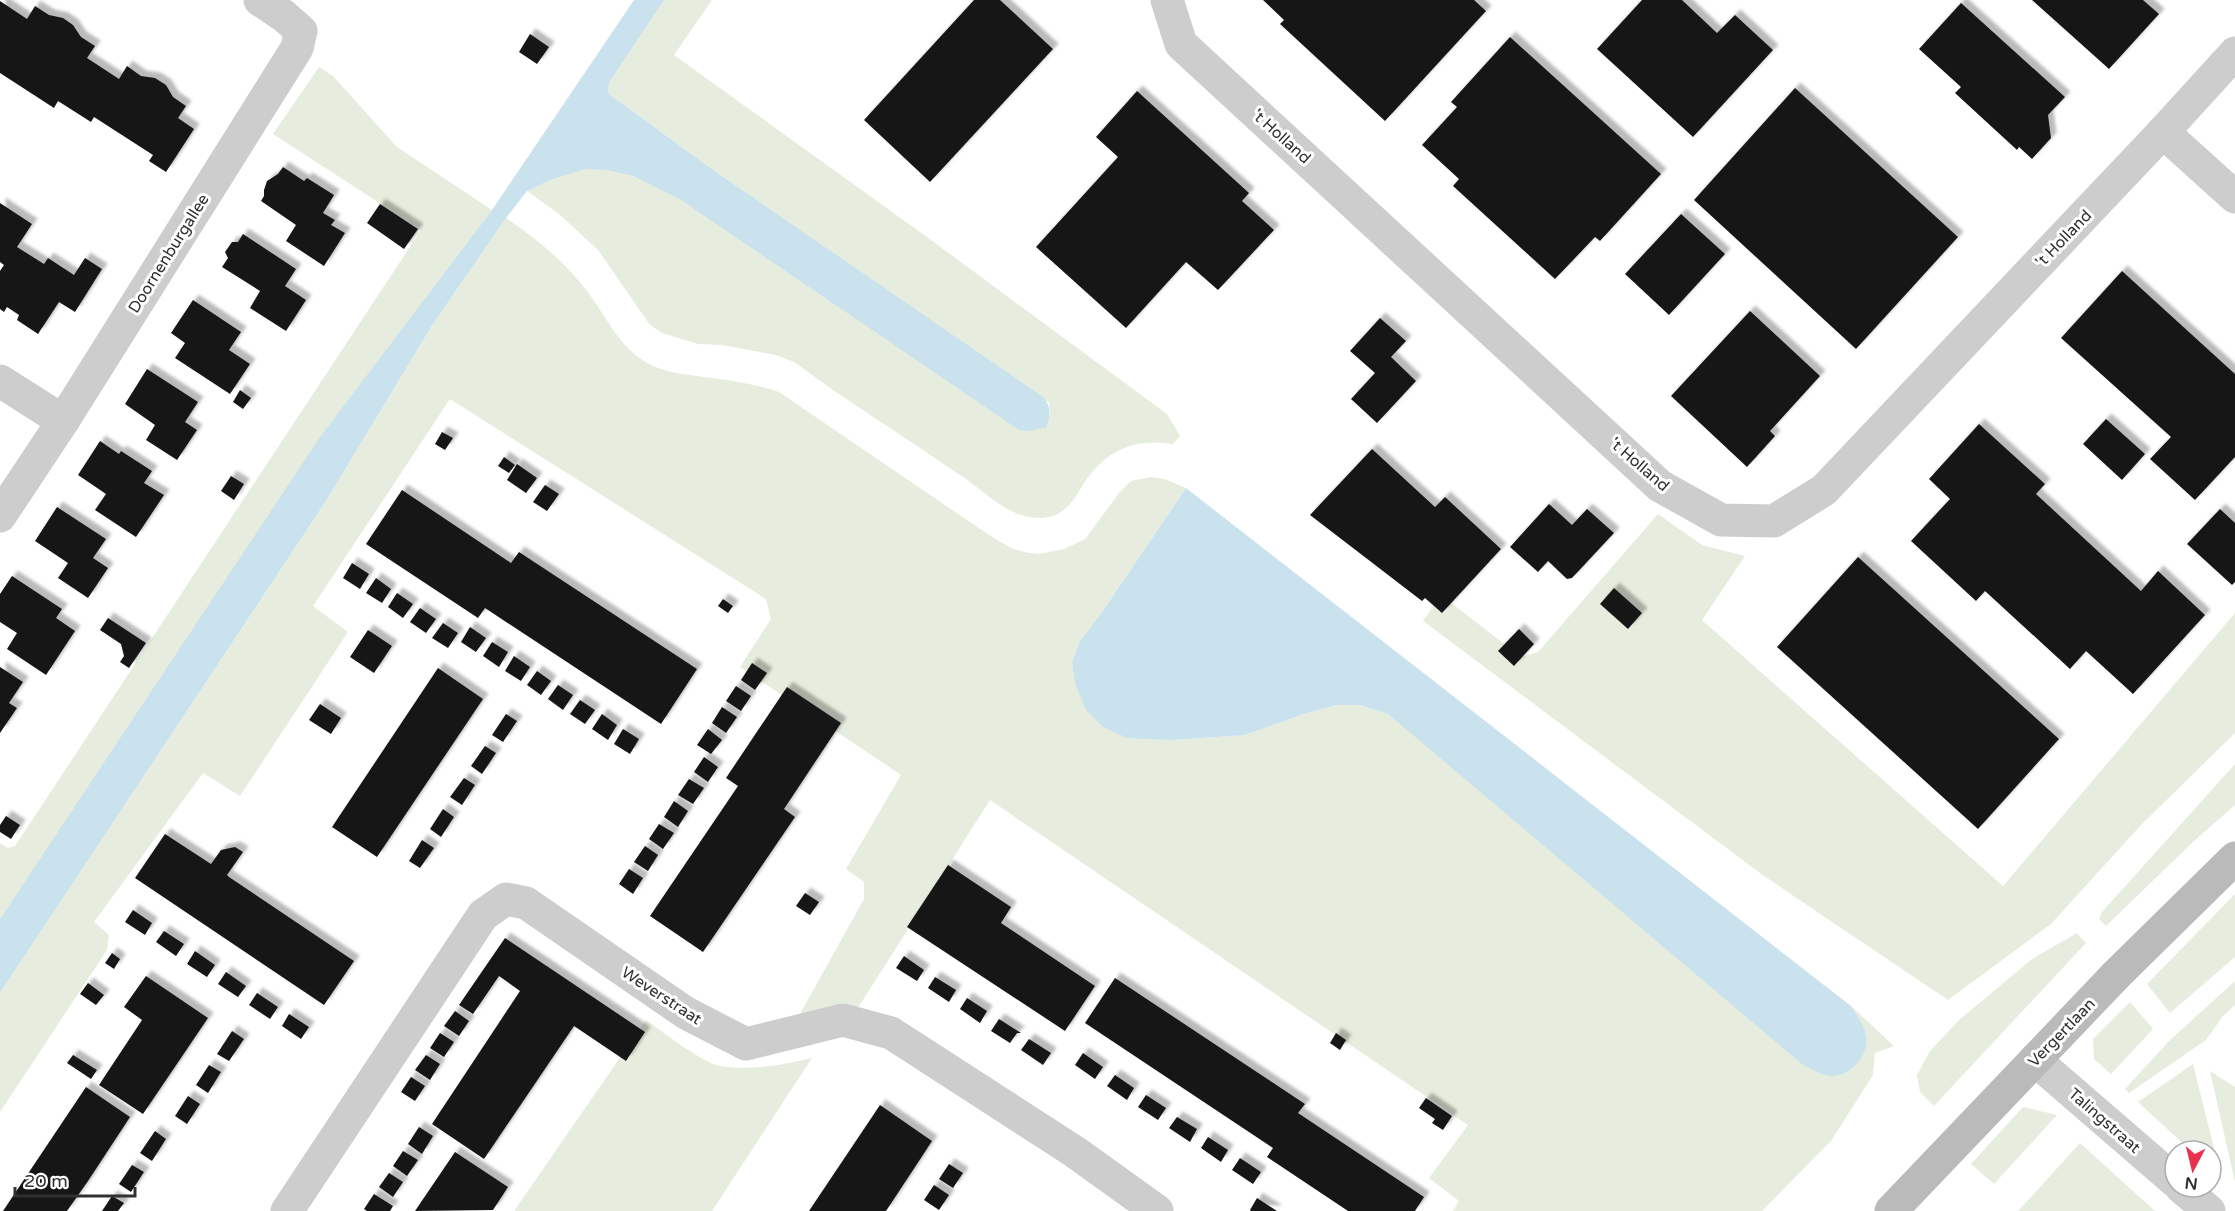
<svg xmlns="http://www.w3.org/2000/svg" width="2235" height="1211" viewBox="0 0 2235 1211" font-family="'Varela Round',sans-serif">
	<style>
		.green { fill: #e7edde }
		.water { fill: #cae2ed }
		.building { fill: #171717; filter: url(#shadow) }
		.lines { fill: none; stroke-linecap: round; stroke-linejoin: round }
		.street { stroke: #cdcdcd; stroke-width: 33 }
		.secondary { stroke: #bababa; stroke-width: 33 }
		.labels { text-anchor: middle; stroke-width: 6; stroke-linejoin: round; paint-order: stroke }
		.street-label { font-size: 16px; fill: #303030; stroke: #fff }
	</style>
	<defs>
		<filter id="shadow"><feDropShadow dx="5.5" dy="-5.5" stdDeviation="1.5" flood-color="#0004"/></filter>
	</defs>
	<rect width="100%" height="100%" fill="#fff"/>
	<g class="green">
		<path d="M664,0H712L674,55L931,240L1167,414L1180,436L1173,444C1136,438 1108,449 1086,480C1079,491 1072,505 1061,512C1050,520 1033,519 1021,515C999,508 980,488 960,475C905,437 848,402 794,362L776,355L722,345L698,344L662,333L650,325L598,250L559,214L527,191C545,182 565,172 584,169C619,164 652,185 681,200L1047,427L1050,413L1049,403L716,172L609,94L608,88L610,81Z"/>
		<path d="M319,67L333,76L397,147L492,210L359,386L0,919V843L8,848L15,846L421,230L273,134Z"/>
		<path d="M506,218C537,239 564,261 587,291C607,317 619,348 649,364C665,372 681,374 698,376C725,380 753,383 779,392L989,535L1011,548L1024,552L1039,554L1064,549L1085,539L1120,492L1131,481L1151,477L1165,479L1186,488L1102,612L1080,641L1072,662L1075,684L1172,740L1245,735L1304,714L1337,705H1360L1388,714L1866,1042L1851,1006L1894,1046L1875,1053L1873,1075L1831,1141L1762,1211H1453L1459,1201L1429,1178L1468,1125L990,800L856,1011L796,1021L864,899V882L846,869L901,775L740,667L771,619L766,599L450,399L313,606L348,632L240,796L203,773L94,922L109,935L107,950L0,1112V993L326,501L433,324Z"/>
		<path d="M1658,514L1702,545L1745,556L1702,620L2003,886L2235,613V733L2141,825L2051,924L1948,1000L1764,876L1423,621L1441,595L1521,657L1538,652Z"/>
		<path d="M2235,764V805L2194,841L2106,926L2099,919L2102,912Z"/>
		<path d="M2235,894V957L2170,1013L2147,984Z"/>
		<path d="M2077,933L2086,943L1934,1106L1920,1092L1917,1075L1930,1051L1959,1020L2032,959Z"/>
		<path d="M2235,981V1005L2223,1016L2206,1040L2129,1093L2125,1089L2169,1041Z"/>
		<path d="M2130,1002L2153,1029L2111,1074L2094,1059L2093,1039Z"/>
		<path d="M646,1020C661,1031 705,1064 720,1066C751,1071 782,1065 812,1058L712,1211H514Z"/>
		<path d="M2193,1064L2222,1180L2211,1170V1151H2191L2138,1102Z"/>
		<path d="M2210,1071L2235,1087V1182Z"/>
		<path d="M2023,1107L2057,1115L1994,1184L1971,1164Z"/>
		<path d="M2080,1143L2155,1211H2018Z"/>
	</g>
	<g class="water">
		<path d="M634,0H664L610,81L608,88L609,94L716,172L1043,397C1052,407 1050,415 1047,427L1030,431L1019,430L681,200L633,176L607,170L585,169L550,180L527,191L506,218L433,324L326,501L0,993V919L320,437L492,210Z"/>
		<path d="M1186,488L1851,1006C1856,1014 1864,1025 1866,1035C1869,1054 1853,1074 1834,1076C1824,1077 1812,1069 1803,1065L1388,714L1360,705H1337L1304,714L1245,735L1172,740L1127,738L1103,727L1086,710L1075,684L1072,662L1080,641L1102,612Z"/>
	</g>
	<g class="building">
		<path d="M974,0H1000L1053,49L930,182L864,120Z"/>
		<path d="M1263,0H1474L1486,11L1385,121L1280,24L1284,20Z"/>
		<path d="M1642,0H1682L1717,33L1735,15L1773,50L1693,137L1597,49Z"/>
		<path d="M2032,0H2143L2159,14L2109,69Z"/>
		<path d="M0,1L27,19L35,6L49,15L63,18L73,25L81,37L95,46L87,58L119,79L127,66L141,76L155,78L166,85L173,97L186,106L178,118L194,129L166,172L149,161L153,155L94,117L91,122L58,101L54,108L0,73Z"/>
		<path d="M1961,3L2065,97L2048,115L2051,138L2032,159L2019,147L2017,150L1955,93L1961,87L1919,49Z"/>
		<path d="M530,34L549,47L537,64L519,52Z"/>
		<path d="M1510,37L1661,174L1600,241L1595,237L1555,279L1453,186L1459,179L1422,145L1457,107L1451,102Z"/>
		<path d="M1795,88L1958,237L1856,349L1694,200Z"/>
		<path d="M1137,91L1249,193L1242,201L1274,230L1218,290L1186,262L1126,328L1036,247L1118,157L1096,137Z"/>
		<path d="M283,167L304,181L307,178L334,195L323,213L335,220L331,225L345,233L324,266L286,241L296,225L261,201L264,196V190L267,181L278,174Z"/>
		<path d="M0,203L32,224L17,247L44,264L48,258L74,275L85,258L102,269L75,312L59,302L38,334L17,320L19,315L7,307L4,312L0,309V271L4,265L0,262Z"/>
		<path d="M380,204L418,229L404,249L367,223Z"/>
		<path d="M1681,214L1725,254L1669,315L1625,274Z"/>
		<path d="M243,234L296,269L285,286L306,300L286,331L250,308L260,291L222,267L228,258L225,252L232,242H238Z"/>
		<path d="M2122,271L2235,374V457L2195,500L2150,459L2171,437L2061,338Z"/>
		<path d="M193,300L241,332L229,350L250,364L230,394L175,358L185,343L171,333Z"/>
		<path d="M1750,311L1820,376L1770,431L1775,436L1747,467L1671,396Z"/>
		<path d="M1380,318L1406,341L1391,357L1416,381L1377,423L1351,399L1375,373L1350,351Z"/>
		<path d="M147,369L198,402L185,422L197,430L177,460L146,440L155,425L125,404Z"/>
		<path d="M240,390L251,398L243,409L233,402Z"/>
		<path d="M2106,419L2145,454L2122,480L2083,444Z"/>
		<path d="M1979,424L2045,484L2036,494L2141,591L2158,571L2205,615L2133,694L2086,651L2070,669L1985,591L1976,601L1911,541L1950,499L1929,479Z"/>
		<path d="M442,432L453,438L445,450L435,444Z"/>
		<path d="M100,441L119,454L121,451L152,471L144,483L164,495L136,537L95,510L106,494L78,475Z"/>
		<path d="M1372,449L1435,507L1445,497L1501,549L1442,613L1425,598L1422,601L1310,515Z"/>
		<path d="M504,457L515,465L509,473L498,466Z"/>
		<path d="M517,464L537,478L526,493L507,480Z"/>
		<path d="M231,476L244,484L234,500L221,491Z"/>
		<path d="M545,485L559,494L547,511L533,502Z"/>
		<path d="M402,490L511,563L519,552L697,669L661,724L485,608L478,618L366,544Z"/>
		<path d="M1549,504L1572,525L1587,509L1614,533L1572,578L1567,579L1548,561L1538,572L1510,547Z"/>
		<path d="M57,507L106,539L93,558L108,568L88,598L58,578L68,563L35,541Z"/>
		<path d="M2220,509L2235,523V582L2232,585L2187,544Z"/>
		<path d="M1858,557L2059,739L1978,829L1777,647Z"/>
		<path d="M352,563L369,574L360,589L343,578Z"/>
		<path d="M12,576L62,609L56,618L75,631L46,675L7,649L17,633L0,622V594Z"/>
		<path d="M376,578L391,589L382,603L366,593Z"/>
		<path d="M1614,588L1642,613L1628,629L1600,604Z"/>
		<path d="M397,593L413,604L403,618L388,607Z"/>
		<path d="M723,599L733,606L728,613L718,606Z"/>
		<path d="M420,608L436,619L426,633L410,622Z"/>
		<path d="M108,618L146,643L129,668L120,662L124,656L121,644L100,630Z"/>
		<path d="M443,623L458,633L448,648L432,638Z"/>
		<path d="M470,627L486,638L476,652L461,642Z"/>
		<path d="M1519,629L1534,644L1514,666L1498,651Z"/>
		<path d="M368,630L392,646L374,673L350,657Z"/>
		<path d="M492,642L508,652L499,667L483,656Z"/>
		<path d="M514,656L530,667L521,681L505,671Z"/>
		<path d="M752,663L767,673L755,690L741,680Z"/>
		<path d="M0,667L23,682L9,703L17,708L0,733Z"/>
		<path d="M438,668L483,699L377,857L332,827Z"/>
		<path d="M537,671L551,681L541,695L527,685Z"/>
		<path d="M558,685L573,695L563,710L548,699Z"/>
		<path d="M736,686L751,696L741,711L726,701Z"/>
		<path d="M787,687L841,723L784,809L795,817L703,952L650,916L738,786L726,778Z"/>
		<path d="M580,700L595,710L585,724L570,714Z"/>
		<path d="M320,704L341,718L331,734L309,720Z"/>
		<path d="M722,707L737,717L726,733L712,723Z"/>
		<path d="M506,714L517,721L503,742L492,735Z"/>
		<path d="M602,714L617,725L608,740L592,729Z"/>
		<path d="M623,729L639,739L630,754L614,744Z"/>
		<path d="M708,729L722,740L711,754L697,745Z"/>
		<path d="M485,746L496,753L482,774L471,766Z"/>
		<path d="M704,757L718,767L708,782L694,772Z"/>
		<path d="M464,778L475,785L462,805L450,797Z"/>
		<path d="M689,779L704,788L693,804L678,795Z"/>
		<path d="M674,801L688,811L678,827L664,817Z"/>
		<path d="M443,809L454,817L441,837L430,829Z"/>
		<path d="M6,816L20,825L11,839L0,832V825Z"/>
		<path d="M659,824L674,833L663,849L649,839Z"/>
		<path d="M165,834L211,864L221,850L235,847L243,852L227,875L229,877L354,961L324,1005L135,878Z"/>
		<path d="M422,840L434,848L420,868L409,861Z"/>
		<path d="M645,846L658,855L648,871L634,862Z"/>
		<path d="M948,865L1011,907L1001,923L1095,986L1065,1031L907,927Z"/>
		<path d="M629,869L643,878L633,894L619,884Z"/>
		<path d="M805,893L819,902L810,915L796,906Z"/>
		<path d="M133,910L152,923L145,935L125,922Z"/>
		<path d="M164,931L184,944L176,956L156,942Z"/>
		<path d="M505,938L645,1032L626,1061L574,1026L484,1159L432,1124L520,991L499,976L473,1014L459,1005Z"/>
		<path d="M195,951L215,965L207,977L187,964Z"/>
		<path d="M112,953L120,959L114,969L105,963Z"/>
		<path d="M904,956L924,970L917,981L896,968Z"/>
		<path d="M226,972L246,986L238,997L218,984Z"/>
		<path d="M146,976L208,1018L143,1114L99,1085L142,1020L124,1007Z"/>
		<path d="M935,977L956,990L949,1002L928,988Z"/>
		<path d="M1115,978L1305,1104L1298,1113L1424,1197L1415,1211H1348L1267,1157L1273,1148L1085,1023Z"/>
		<path d="M88,983L104,995L96,1005L80,994Z"/>
		<path d="M257,993L278,1007L270,1019L249,1005Z"/>
		<path d="M967,998L987,1011L980,1023L960,1009Z"/>
		<path d="M455,1011L469,1021L459,1036L444,1026Z"/>
		<path d="M289,1014L309,1027L301,1039L282,1026Z"/>
		<path d="M999,1019L1021,1033H1017L1010,1043L991,1031Z"/>
		<path d="M232,1031L244,1039L229,1061L217,1054Z"/>
		<path d="M440,1033L454,1042L444,1057L430,1048Z"/>
		<path d="M1336,1033L1346,1040L1340,1050L1330,1043Z"/>
		<path d="M1029,1039L1051,1053L1043,1065L1021,1050Z"/>
		<path d="M1083,1053L1103,1067L1095,1079L1075,1065Z"/>
		<path d="M73,1055L97,1070L91,1079L67,1063Z"/>
		<path d="M426,1055L440,1064L430,1080L415,1070Z"/>
		<path d="M209,1065L221,1072L208,1093L196,1085Z"/>
		<path d="M1115,1075L1134,1088L1127,1100L1107,1086Z"/>
		<path d="M411,1077L425,1086L415,1101L401,1092Z"/>
		<path d="M86,1087L130,1117L88,1181L67,1211H3Z"/>
		<path d="M1146,1095L1166,1108L1158,1120L1138,1107Z"/>
		<path d="M188,1096L200,1104L187,1124L175,1116Z"/>
		<path d="M1426,1098L1452,1116L1443,1130L1432,1123L1435,1119L1419,1108Z"/>
		<path d="M880,1105L932,1141L917,1164L886,1211H809Z"/>
		<path d="M1177,1117L1197,1129L1190,1142L1169,1128Z"/>
		<path d="M419,1127L433,1136L422,1154L408,1144Z"/>
		<path d="M155,1131L166,1139L152,1161L140,1153Z"/>
		<path d="M1208,1137L1228,1150L1221,1162L1201,1148Z"/>
		<path d="M403,1151L418,1160L407,1176L393,1166Z"/>
		<path d="M455,1152L508,1187L493,1210L415,1211Z"/>
		<path d="M1240,1158L1261,1172L1253,1184L1232,1170Z"/>
		<path d="M949,1164L963,1173L953,1188L939,1179Z"/>
		<path d="M132,1165L144,1172L131,1192L119,1184Z"/>
		<path d="M389,1173L403,1182L393,1197L379,1187Z"/>
		<path d="M934,1185L949,1195L939,1210L924,1200Z"/>
		<path d="M374,1194L393,1206L390,1211H367L364,1209Z"/>
		<path d="M112,1196L124,1203L118,1211H102Z"/>
		<path d="M1257,1198L1277,1211H1251L1250,1210Z"/>
	</g>
	<g class="lines">
		<g class="street">
			<path d="M1167,0L1181,44L1660,486L1721,520L1774,521L1824,490L2163,132L2235,53"/>
			<path d="M2163,132L2235,197"/>
			<path d="M0,381L63,421"/>
			<path d="M0,516L63,421L297,48L301,31L284,16L260,0"/>
			<path d="M2035,1060L2175,1181"/>
			<path d="M2181,1187L2209,1211"/>
			<path d="M287,1211L483,915L506,899L526,903L686,1013L746,1044L843,1020L891,1033L1075,1152L1157,1211"/>
		</g>
		<path class="secondary" d="M1891,1211L2117,974L2235,858"/>
	</g>
	<g class="labels">
		<g class="street-label">
			<text transform="translate(1282 136) rotate(42)" y="6">'t Holland</text>
			<text transform="translate(2063 238) rotate(-46)" y="6">'t Holland</text>
			<text transform="translate(168 253) rotate(-58)" y="6">Doornenburgallee</text>
			<text transform="translate(1640 464) rotate(41)" y="6">'t Holland</text>
			<text transform="translate(662 995) rotate(33)" y="6">Weverstraat</text>
			<text transform="translate(2061 1032) rotate(-46)" y="6">Vergertlaan</text>
			<text transform="translate(2105 1120) rotate(41)" y="6">Talingstraat</text>
		</g>
	</g>
	<g transform="translate(2193 1169) rotate(187)"><circle r="28" fill="#ffffff" stroke="#acacac" stroke-width="1.5"/>
	<path d="M0-4.5L10 22L0 15L-10 22Z" fill="#e8314f"/>
	<text y="-9" font-size="16" font-weight="bold" text-anchor="middle" fill="#303030">N</text>
	</g>
	<path d="M15 1187v9h120v-9" fill="none" stroke="#303030" stroke-width="3"/>
	<text x="24" y="1187" font-size="18" fill="#303030" stroke="#ffffff" stroke-width="4.5" paint-order="stroke">20 m</text>
</svg>
